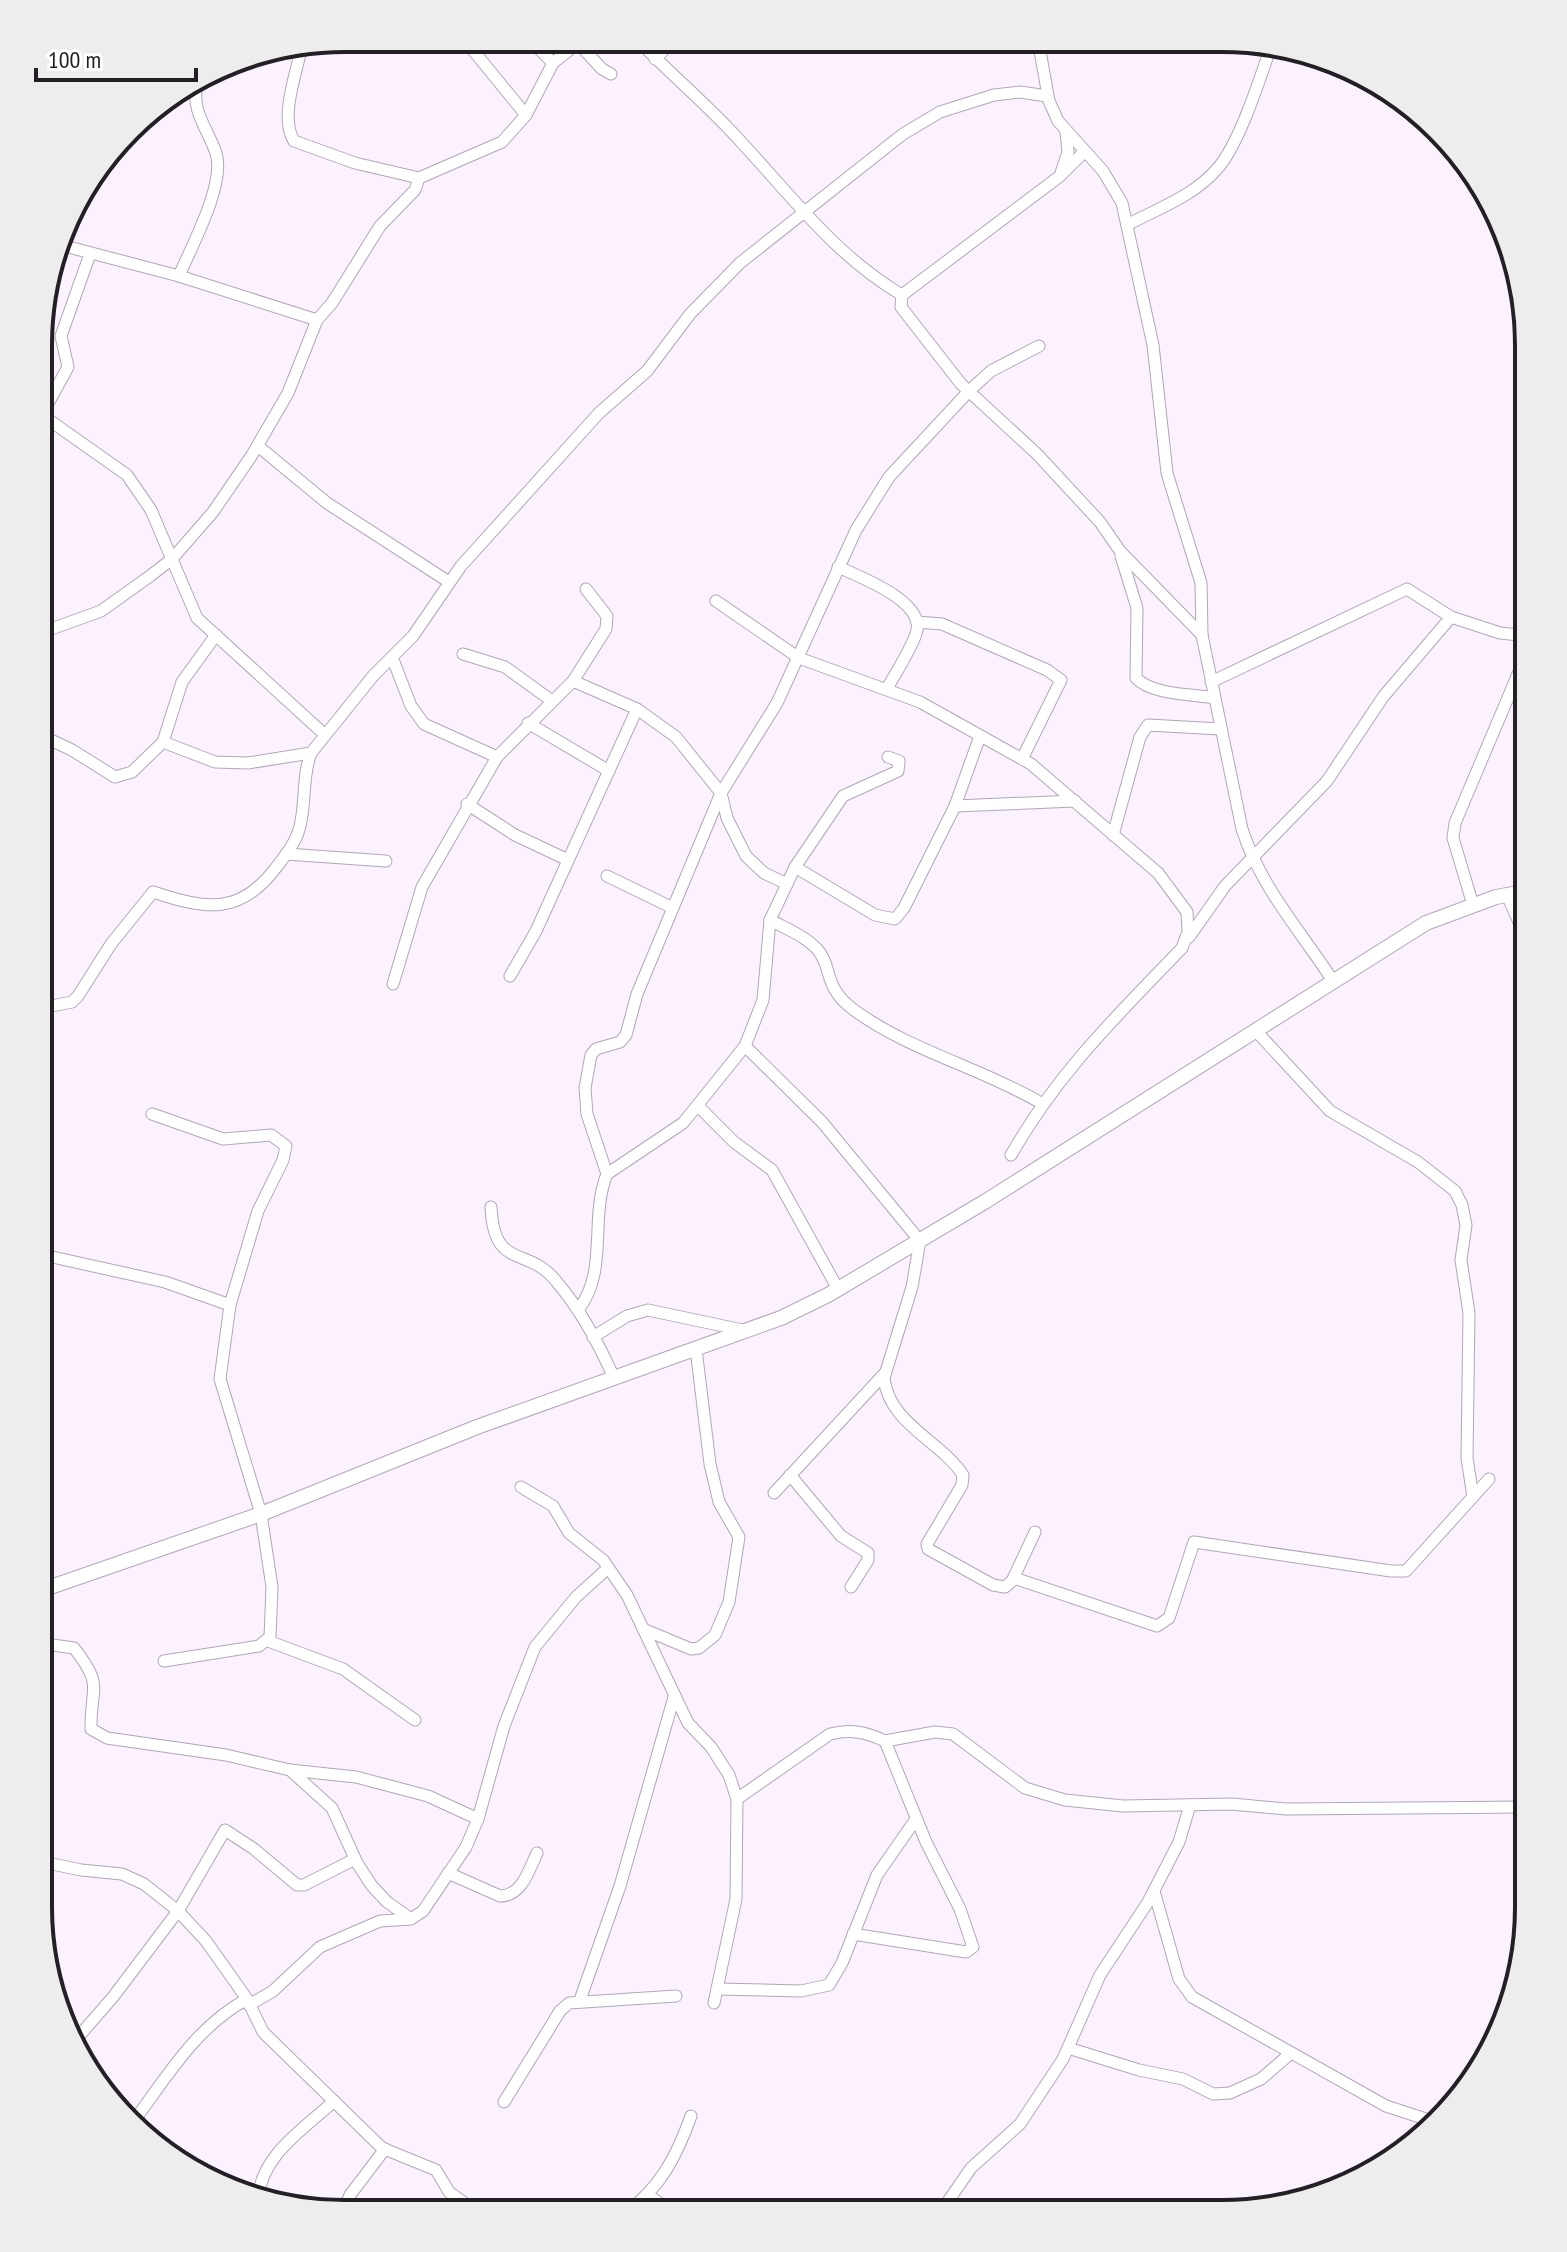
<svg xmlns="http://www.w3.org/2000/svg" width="1567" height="2252" viewBox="0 0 1567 2252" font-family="'PT Sans Narrow',sans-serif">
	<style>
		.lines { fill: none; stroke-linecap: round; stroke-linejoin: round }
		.minor-casing { stroke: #b2a6b6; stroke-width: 13 }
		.major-casing { stroke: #b2a6b6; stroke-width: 16 }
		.minor { stroke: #fff; stroke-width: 11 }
		.major { stroke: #fff; stroke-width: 14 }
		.rim { fill: none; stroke: #241f25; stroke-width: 4 }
	</style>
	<rect width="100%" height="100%" fill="#fcf1ff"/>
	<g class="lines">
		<defs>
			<g id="minor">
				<path d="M463,38L526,115"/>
				<path d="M529,39L553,63"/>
				<path d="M637,39C671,75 709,106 742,143C793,198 836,256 902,295"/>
				<path d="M1038,40L1049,101L1058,121L1103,171L1122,203L1153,345L1167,473L1201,583L1202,635L1242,829C1261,888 1300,930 1333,981"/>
				<path d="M577,42L602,69L611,74"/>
				<path d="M302,45C297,72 279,117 294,141L355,163L419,178"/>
				<path d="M655,59L675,39"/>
				<path d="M1084,152L1060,176L902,295L901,307L961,384L1037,454L1100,522L1120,551L1202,635"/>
				<path d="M1061,173L1068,152L1066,132"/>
				<path d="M1127,225C1157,209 1194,196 1217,169C1239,145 1261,76 1272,43"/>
				<path d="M61,245L179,276L317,320"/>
				<path d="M179,276C191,247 226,184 216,153C207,127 191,112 197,83"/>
				<path d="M42,415L127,475L151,510L197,618L324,734"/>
				<path d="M40,418L68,367L61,336L90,254"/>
				<path d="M258,446L327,503L449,582"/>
				<path d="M1121,556L1137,608L1136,678C1152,695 1192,694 1214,698"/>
				<path d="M838,567C860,577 928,602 916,634C909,653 896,672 887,689"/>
				<path d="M716,601L799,658L920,702L1031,764L1158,873L1187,912L1188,932L1182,948C1116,1017 1059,1071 1011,1155"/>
				<path d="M917,622L942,624L1047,670L1061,680L1022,759"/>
				<path d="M40,633L101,611L150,576L172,559L213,512L252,455L288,393L317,320L332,303L380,226L415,190L419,178L502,142L526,115L553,63L583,39"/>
				<path d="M463,654L505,667L552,701"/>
				<path d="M392,657L411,706L424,724L497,757L573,681L606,629L607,616L586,589"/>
				<path d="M573,681L637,709L676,737L721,793L727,818L746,856L764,873L787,884"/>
				<path d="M1211,682L1407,589L1451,617L1500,633L1529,636"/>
				<path d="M528,723L609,771"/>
				<path d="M40,735L72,750L115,777L132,772L163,742L215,762L248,763L311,753L373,676L413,636L461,566L599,413L647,371L690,314L740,263L903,134L940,112L994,95L1020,92L1047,96"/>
				<path d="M163,742L182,682L216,635"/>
				<path d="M467,804L515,835L568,860"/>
				<path d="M955,806L1075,801"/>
				<path d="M1113,835L1140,737L1148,725L1220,729"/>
				<path d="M286,854L386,861"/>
				<path d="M795,867L875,915L895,919L904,908L955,806L980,736"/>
				<path d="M607,876L673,908"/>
				<path d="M1507,895L1529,945"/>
				<path d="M1473,905L1453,838L1455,823L1529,648"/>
				<path d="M770,920C785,928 805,936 817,949C833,966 822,987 854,1010C910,1051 982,1068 1041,1103"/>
				<path d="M1189,937L1225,886L1327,781L1383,697L1451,617"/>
				<path d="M510,976L536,931L637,709"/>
				<path d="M393,984L422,887L497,757"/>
				<path d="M39,1019L47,1007L72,1002L78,996L111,944L153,892C205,909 239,916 275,869C285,856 296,843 300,826C306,802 302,776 311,753"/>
				<path d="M1256,1031L1330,1111L1418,1162L1455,1191L1462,1205L1466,1225L1461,1260L1469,1313L1467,1458L1473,1497"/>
				<path d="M745,1046L822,1122L920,1241L912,1287L884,1378C889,1424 940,1440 963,1475L962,1485L927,1544L928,1549L993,1585L1005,1587L1012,1581L1035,1532"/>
				<path d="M698,1106L734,1142L772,1170L838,1289"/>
				<path d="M152,1114L223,1139L271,1135L286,1146L283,1160L258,1211L230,1305L220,1379L261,1514L272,1587L270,1637L259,1646L164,1661"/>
				<path d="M607,1174L587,1114L585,1088L591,1055L596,1049L620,1042L626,1035L637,994L721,793L777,703L856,530L889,477L969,391L991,371L1039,346"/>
				<path d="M491,1207C494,1271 527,1245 556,1281C580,1309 599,1344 614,1378"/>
				<path d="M39,1254L165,1282L230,1305"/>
				<path d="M578,1310C609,1271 589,1218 607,1174L683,1123L745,1046L763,1000L770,920L795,867L843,796L898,771L899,761L888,757"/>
				<path d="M593,1337L627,1316L648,1310L747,1331"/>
				<path d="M790,1475L841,1536L868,1553V1560L851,1587"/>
				<path d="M521,1487L553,1506L569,1533L603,1560L627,1595L688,1723L711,1747L729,1775L737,1799L736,1899L714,2003"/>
				<path d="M774,1493L885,1373"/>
				<path d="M1014,1578L1157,1626L1169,1618L1194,1542L1391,1571H1406L1489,1479"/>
				<path d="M643,1629L691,1649L699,1648L715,1635L729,1602L739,1537L719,1502L710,1464L696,1349"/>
				<path d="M268,1641L343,1669L415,1720"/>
				<path d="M38,1643L74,1648C105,1688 90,1686 91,1729L107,1738L226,1755L290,1770L356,1777L428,1796L478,1819"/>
				<path d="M885,1741L935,1732L953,1734L1025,1788L1065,1800L1123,1806L1232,1804L1286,1809L1528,1807"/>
				<path d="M290,1770L332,1808L357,1863L372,1886L387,1902L407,1916"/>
				<path d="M737,1799L830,1734C851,1729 866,1732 885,1741L926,1842L960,1909L973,1947L966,1952L853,1934"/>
				<path d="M38,1861L81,1870L122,1874L144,1884L178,1911L206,1941L247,1999L263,2032L382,2148L436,2170L449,2192L477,2212"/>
				<path d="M448,1873L500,1896C522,1896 529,1870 537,1853"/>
				<path d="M1154,1891L1179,1979L1192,1997L1386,2106L1438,2123"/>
				<path d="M717,1989L801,1991L829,1985L842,1963L877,1875L916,1819"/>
				<path d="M580,2000L620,1886L674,1697"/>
				<path d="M249,2005L273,1991L320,1947L380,1921L411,1919L423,1911L466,1847L478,1819L504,1726L535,1647L576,1597L608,1568"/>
				<path d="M73,2043L113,1997L178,1911L225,1830L254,1849L297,1885H304L355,1859"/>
				<path d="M1068,2048L1139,2070L1183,2079L1213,2094L1230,2093L1261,2079L1291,2053"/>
				<path d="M504,2102L560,2011L569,2003L676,1996"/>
				<path d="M134,2121C168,2075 196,2027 247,1999"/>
				<path d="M648,2195L672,2212"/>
				<path d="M258,2199C261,2155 304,2129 334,2101"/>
				<path d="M343,2212L350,2195L385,2149"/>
				<path d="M492,2212H499"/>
				<path d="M627,2212C661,2187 677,2155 691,2116"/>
				<path d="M940,2213L971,2168L1020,2124L1063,2059L1100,1975L1148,1902L1179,1842L1190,1805"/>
			</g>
			<path id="major" d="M39,1591L261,1514L477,1427L781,1318L828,1295L986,1201L1426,923L1496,897L1529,891"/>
		</defs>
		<use href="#minor" class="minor-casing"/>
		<use href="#major" class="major-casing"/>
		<use href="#minor" class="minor"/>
		<use href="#major" class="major"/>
	</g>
	<path d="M0 0H1567V2252H0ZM345 52H1222A293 293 0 0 1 1515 345V1907A293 293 0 0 1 1222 2200H345A293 293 0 0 1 52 1907V345A293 293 0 0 1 345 52Z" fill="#ededee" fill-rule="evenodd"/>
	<path class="rim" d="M345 52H1222A293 293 0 0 1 1515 345V1907A293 293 0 0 1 1222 2200H345A293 293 0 0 1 52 1907V345A293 293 0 0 1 345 52Z"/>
	<path d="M36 68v12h160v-12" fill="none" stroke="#241f25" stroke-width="4"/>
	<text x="48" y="68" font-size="24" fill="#241f25" stroke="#ffffff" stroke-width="6" paint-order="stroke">100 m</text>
</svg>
